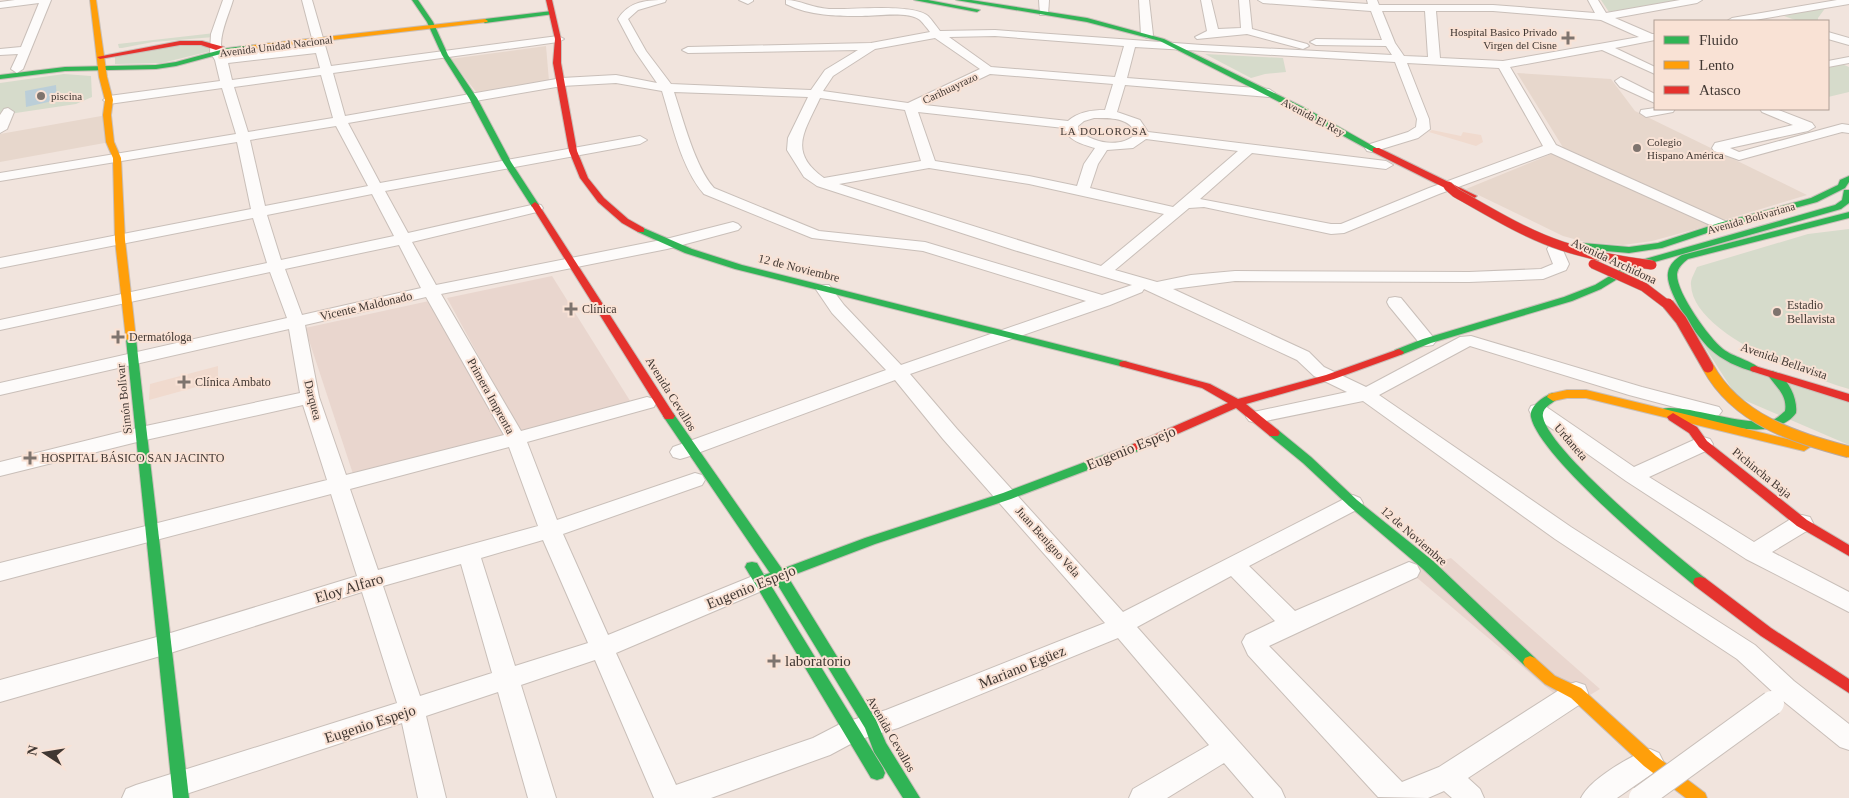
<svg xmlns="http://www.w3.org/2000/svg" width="1849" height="798" viewBox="0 0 1849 798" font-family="Georgia,serif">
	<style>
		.commercial { fill: #e9d6ce }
		.built { fill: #f0dace }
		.education { fill: #e7d7cc }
		.green { fill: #d6dbcb }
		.water { fill: #bbced8 }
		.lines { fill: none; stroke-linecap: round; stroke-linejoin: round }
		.street-casing { stroke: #c9bfb9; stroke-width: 2 }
		.fast-casing { stroke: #c9bfb9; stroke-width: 2 }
		.slow-casing { stroke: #c9bfb9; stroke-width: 2 }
		.jam-casing { stroke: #c9bfb9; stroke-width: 2 }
		.street { fill: #fdfbfa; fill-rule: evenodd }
		.fast { fill: #30b455; fill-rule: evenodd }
		.slow { fill: #ff9f0a; fill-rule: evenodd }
		.jam { fill: #e5322d; fill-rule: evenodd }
		.street-bridge-casing { stroke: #c9bfb9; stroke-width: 26; stroke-linecap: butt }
		.slow-bridge-casing { stroke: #bbaaa0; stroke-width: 13; stroke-linecap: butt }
		.jam-bridge-far1-casing { stroke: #bbaaa0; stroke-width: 10; stroke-linecap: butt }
		.jam-bridge-casing { stroke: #bbaaa0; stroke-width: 13; stroke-linecap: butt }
		.street-bridge { stroke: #fdfbfa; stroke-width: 24 }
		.slow-bridge { stroke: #ff9f0a; stroke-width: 11 }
		.jam-bridge-far1 { stroke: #e5322d; stroke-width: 9 }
		.jam-bridge { stroke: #e5322d; stroke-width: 11 }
		.poi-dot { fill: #7e746e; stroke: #f9e2d5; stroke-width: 2 }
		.labels { text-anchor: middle; stroke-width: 4; stroke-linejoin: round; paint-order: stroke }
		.far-poi-label { font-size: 11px; fill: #403732; stroke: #f9e2d5; text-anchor: start }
		.far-street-label { font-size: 11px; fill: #403732; stroke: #f9e2d5 }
		.far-neighbourhood-label { font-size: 11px; letter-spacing: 1px; fill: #403732; stroke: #f9e2d5 }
		.street-label { font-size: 12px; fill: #403732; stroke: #f9e2d5 }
		.poi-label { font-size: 12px; fill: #403732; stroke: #f9e2d5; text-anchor: start }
		.near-street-label { font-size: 15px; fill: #403732; stroke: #f9e2d5 }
		.near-poi-label { font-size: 15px; fill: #403732; stroke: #f9e2d5; text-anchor: start }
	</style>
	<rect width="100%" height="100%" fill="#f1e4dd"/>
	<g class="commercial">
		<path d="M552,276L632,404L521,434L447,298Z"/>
		<path d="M429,301L506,436L354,477L305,328Z"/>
		<path d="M1451,558L1600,689L1570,707L1409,571Z"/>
	</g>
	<g class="built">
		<path d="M1432,130L1461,136L1463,132L1481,135L1483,142L1476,146L1429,132Z"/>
		<path d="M218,366V381L149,400L150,384Z"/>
	</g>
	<g class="education">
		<path d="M546,46L549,81L477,93L450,59Z"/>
		<path d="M1517,73L1611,79L1635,111L1807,195L1721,221L1564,149Z"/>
		<path d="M107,115L110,142L0,162V134Z"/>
		<path d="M1554,153L1711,225L1652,241L1623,245L1585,242L1563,236L1466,189Z"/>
	</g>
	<g class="green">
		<path d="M1601,0H1678L1609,12Z"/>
		<path d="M1826,7L1818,18V21H1798L1784,16Z"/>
		<path d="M215,33L214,37L153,42L122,48H119L118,44Z"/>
		<path d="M200,42L211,51L162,63L115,64V55Z"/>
		<path d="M1205,54L1283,58L1286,72L1265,74L1251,78Z"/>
		<path d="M1842,64L1849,67V92L1828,97V68Z"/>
		<path d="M64,74L91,76L92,97L76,104L9,114L0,118V83Z"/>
		<path d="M1849,229V389C1809,377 1693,335 1691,285C1690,280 1695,272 1697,267L1808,234Z"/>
		<path d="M1690,324L1734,363L1849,401V445L1737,397Z"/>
	</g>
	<path class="water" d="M56,85L57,100L26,107L25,91Z"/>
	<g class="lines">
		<defs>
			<g id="street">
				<path d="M15,0H51L23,69L17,73L11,69L18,54L0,55V49L21,47L39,3L0,8V2Z"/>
				<path d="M223,0H233C229,15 215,42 224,56L314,46L302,0H312L331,66L558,36L564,39L558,42L333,73L345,116L562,78L616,75L657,83L635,51L618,19C629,1 647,0 666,0L665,2L638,10L628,19L646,51L671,84L811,90L825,70L858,50L688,53L682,50L688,47L871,43L930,32C927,28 923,23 920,20C908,11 877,16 862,16C837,16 810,16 786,4V0C799,0 813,8 829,9C851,10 913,3 928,16C932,20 936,26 940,31L995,30L1202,45L1392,55L1386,46L1316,45L1310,42L1316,39L1382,40L1371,11L1263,3L1258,0H1308L1368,4L1367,0H1377L1379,5H1493L1595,13L1588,0H1598L1606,13L1680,0H1702L1697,3L1615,18L1652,34H1655V40L1615,48L1655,67V74L1602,50L1510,67L1556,145L1727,222L1730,225L1727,228H1717L1551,153L1439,194L1344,233L1331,234L1204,207L1189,208L1115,270L1157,282L1191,275L1235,271L1469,272L1541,269L1553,264L1547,249L1549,246H1561L1569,264L1566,270L1543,279L1469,282L1235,281L1173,289L1309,352L1324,367L1366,387L1460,337L1471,336L1642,387L1719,407L1722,411L1719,415L1712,417L1629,395L1470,346L1379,395L1571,527L1755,645L1794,681L1849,724V750L1840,747L1776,695L1737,659L1555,539L1363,401L1256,423L1249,421L1246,417L1249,413L1347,392L1314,376L1297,360L1144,289L1142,292L1110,305L910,374L957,429L1123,612L1346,498L1353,495L1360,498L1363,503L1360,508L1249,566L1295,611L1409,562L1417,565L1420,571L1417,577L1269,646L1402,782L1439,767L1567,685L1576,682L1585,685L1588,693L1585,701L1468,778L1480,789L1484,798H1452L1444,791L1428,798L1378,797L1248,655L1242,642L1246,635L1275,621L1231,576L1137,627L1281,789L1285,798H1254L1224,763L1167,798H1129L1133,789L1209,745L1118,638L898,728L858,740L830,755L711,798H654L595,660L521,685L556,798H528L498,692L426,716L446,798H418L402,723L174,798H122L126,789L136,785L397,703L362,592L164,655L0,702V680L164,635L357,576L331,494L0,581V563L327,480L303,405L141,441L0,476V462L141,427L300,393L289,329L0,395V383L287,318L270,272L0,330V320L267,263L253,218L0,268V258L251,209L237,142L0,181V173L236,134L222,88L109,104L103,100L109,96L220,81L215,60L210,52L211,34ZM1382,11H1425L1428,57L1404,56L1395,43ZM1436,11H1493L1601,20L1639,37L1503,61L1440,58ZM995,36L1124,46L1115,77L991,67L949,37ZM935,38L980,69L908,103L823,91L833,76L875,49ZM1135,47L1395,62L1417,119L1416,127L1408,132L1367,145L1365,148L1367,151L1372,152L1418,138L1430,129L1429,119L1407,63L1499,68L1543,146L1429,188L1341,224H1331L1200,199L1252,153L1386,169L1393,165L1386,161L1148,132L1140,120L1117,112L1125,85L1269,97L1275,93L1269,89L1127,78ZM316,53L320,68L232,80L228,63ZM990,74L1113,84L1105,110C1091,110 1078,112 1068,121L925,105ZM321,75L333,118L248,132L234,87ZM616,83L662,91C672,123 681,168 704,194L812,238L923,251L1086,301L901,365L844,305L829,285H817L815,288L832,313L886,370L673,447L670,452L673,457L680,459L687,457L895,380L943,439L1105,623L886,710L842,723L813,738L676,785L616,653L769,588L772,582L769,576L761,573L753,576L608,635L563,534L702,485L705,480L702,475L695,473L557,520L527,442L654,407L656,403L654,399L647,397L521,431L441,294L667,249L738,230L741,227L738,224L733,222L666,239L436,285L412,242L541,211L543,208L541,205L536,204L408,233L385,191L640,144L647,140L640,136L380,183L348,123L562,86ZM674,92L808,97L788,138L787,150L804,177L817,186L1014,250L1132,285L1102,295L925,242L819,231L714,188C695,167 683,119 674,92ZM820,98L905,110L921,161L824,178C787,152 805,131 820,98ZM918,112L1064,128C1067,140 1084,145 1095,148L1084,164L1077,186L1029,176L935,161ZM1094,118C1109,118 1130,117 1136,134C1120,149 1093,143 1078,130V126L1084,121ZM336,126L368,186L265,206L250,140ZM1146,139L1238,151L1173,207L1090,188L1098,164L1107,150L1133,148ZM929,168L1029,184L1164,214L1101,266L839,184ZM372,194L394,236L281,260L267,215ZM399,245L421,288L302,315L285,269ZM426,297L504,435L346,475L319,397L305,325ZM509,447L538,526L378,570L350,489ZM543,540L588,643L515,666L481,558ZM461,564L492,673L420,696L383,586Z"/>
				<path d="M739,0H753V1L748,4Z"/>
				<path d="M1039,0H1049L1048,15H1040Z"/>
				<path d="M1139,0H1149L1153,35L1151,37L1147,38L1141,35Z"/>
				<path d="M1201,0H1211L1218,29L1241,28L1239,0H1249L1252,29L1307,44L1309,46L1303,49L1247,34L1197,39L1195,37L1207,31Z"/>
				<path d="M1837,0H1849V4L1749,21H1727L1732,18Z"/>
				<path d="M1828,32L1849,38V45L1828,39Z"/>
				<path d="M1849,57V63L1828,67V61Z"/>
				<path d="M1621,77L1655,94V103L1620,87L1615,81Z"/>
				<path d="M8,108L14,112L7,129L0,133V115L4,109Z"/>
				<path d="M1655,108V109H1675L1673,112L1646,117L1640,113L1641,110Z"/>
				<path d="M1760,109H1776L1812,123L1815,127L1808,131L1730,148L1739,152L1842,124L1849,125V133L1842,132L1739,160L1714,151L1712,148L1715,143L1793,125L1762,112Z"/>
				<path d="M1395,297L1401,298L1433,337L1436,341L1433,345L1427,346L1421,345L1389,306L1387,302L1389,298Z"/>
				<path d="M1538,404L1545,406L1634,467L1696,439L1703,437L1710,439L1713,444L1710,449L1649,477L1754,542L1794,517L1802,515L1810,517L1813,523L1810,529L1772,552L1849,592V612L1746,559L1626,481L1531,414L1529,410L1531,406Z"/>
				<path d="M1650,749L1659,753L1663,761L1659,769L1617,798H1581C1590,779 1630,756 1650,749Z"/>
			</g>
			<g id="fast">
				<path d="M412,0H418L433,22L448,55L477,98L511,162L539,205L538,207H532L503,162L469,98L442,55L427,22Z"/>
				<path d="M914,0H928L980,10L977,12Z"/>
				<path d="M956,0H971L1087,18L1164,39L1309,110L1380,150L1373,152L1303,114L1160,41L1087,22Z"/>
				<path d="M552,11L554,12V14L485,23L482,21L485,19Z"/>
				<path d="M253,45L256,47L255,48L228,52L176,66L156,69L65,71L0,79V75L65,67L156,65L176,62L228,48Z"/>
				<path d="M1849,176V182L1845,188L1817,202L1725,227L1662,248L1629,253L1583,249L1578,246L1583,243L1629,247L1658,243L1719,223L1811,198L1838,185L1840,180Z"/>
				<path d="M1844,190H1849V203L1841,209L1637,267L1601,289L1572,301L1431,343L1403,354L1399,355L1394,352L1395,350L1423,339L1564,297L1595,285L1631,263L1835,205L1842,200Z"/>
				<path d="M1849,212V218L1688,259C1683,263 1678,267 1677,274C1676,292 1709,338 1723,349C1733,357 1753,361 1760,369L1755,372C1739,368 1722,360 1710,349C1697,337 1665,291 1668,273C1669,265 1675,259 1682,255Z"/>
				<path d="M641,227L692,249L742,265L1128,362L1129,364L1124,367L735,269L685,253L638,232V228Z"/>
				<path d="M131,336L136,339L189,798H173L126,339Z"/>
				<path d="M1772,371C1787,375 1798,398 1796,413C1789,423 1777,427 1765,429C1737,432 1707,419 1679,416C1672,415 1663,418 1657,412C1670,397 1749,431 1775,419C1778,417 1782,414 1785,411C1788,395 1775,386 1767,374Z"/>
				<path d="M1553,393L1559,397C1554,403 1541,407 1543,417C1549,451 1673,553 1705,578L1707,582L1705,586L1700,587L1695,586C1661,558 1539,456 1531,417C1529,406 1544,396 1553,393Z"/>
				<path d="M669,412L673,413L782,569L865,538L1003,493L1133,444H1141L1143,447L1141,450L1011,499L875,544L788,577L876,720L886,743L920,798H903L874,752L865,728L776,582L770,584L883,768L885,773L883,778L877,780L871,778L745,567L747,563L752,562L757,563L764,575L770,573L663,416Z"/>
				<path d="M1274,429L1278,430L1311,457L1357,500L1433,561L1535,658L1537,662L1535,666L1530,668L1525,666L1423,569L1349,506L1303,463L1270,436L1268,433L1270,430Z"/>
			</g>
			<g id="slow">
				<path d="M90,0H96L107,77L113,100L111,115L114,142L121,158L125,240L136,339L131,342L126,339L115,240L113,158L106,142L103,115L105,100L99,77Z"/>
				<path d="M485,19L488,21L487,22L253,49L250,47L253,45Z"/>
				<path d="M1567,390H1586L1804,443L1810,447L1804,451L1586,398H1567L1553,401L1547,397L1549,394Z"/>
				<path d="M1530,656L1535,658L1555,676L1581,688L1656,756L1705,793L1707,798H1686L1644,766L1571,698L1545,684L1525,666L1523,662L1525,658Z"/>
			</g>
			<g id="jam">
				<path d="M546,0H552L561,39V63L577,151L588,178L604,198L628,219L644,228V232H638L622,223L598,202L580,178L569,151L553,63L555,39Z"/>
				<path d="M180,41H202L224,47L216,50L201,45H180L100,59L97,57Z"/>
				<path d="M1373,148H1379L1477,196L1473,199L1470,198L1445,188L1373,152Z"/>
				<path d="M535,202L539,205L673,413L675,416L673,419H665L531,205Z"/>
				<path d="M1399,349L1404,352L1403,354L1334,379L1246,404L1278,430L1280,433L1278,436H1270L1236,408L1141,450H1133L1131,447L1133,444L1228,403L1202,388L1120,366L1119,364L1120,362L1124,361L1210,384L1238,399L1326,375Z"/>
				<path d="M1755,366L1849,394V402L1751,371L1750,369L1751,367Z"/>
				<path d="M1673,413L1697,427L1707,441L1807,520L1849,545V556L1797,526L1699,447L1689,433L1669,420L1667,417Z"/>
				<path d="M1700,577L1705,578L1771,628L1849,679V693L1761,636L1695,586L1693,582L1695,578Z"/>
			</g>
		</defs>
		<use href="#street" class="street-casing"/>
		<use href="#fast" class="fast-casing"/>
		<use href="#slow" class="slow-casing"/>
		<use href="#jam" class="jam-casing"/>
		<use href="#street" class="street"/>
		<use href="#fast" class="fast"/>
		<use href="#slow" class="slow"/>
		<use href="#jam" class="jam"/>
		<defs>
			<path id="street-bridge" d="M1641,798L1772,703"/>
			<path id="slow-bridge" d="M1708,367C1737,420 1794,437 1849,452"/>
			<g id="jam-bridge-far1">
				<path d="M1448,186L1456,193C1490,212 1525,234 1562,246C1592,256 1621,261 1652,265"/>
				<path d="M1593,264L1644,287L1669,306"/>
			</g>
			<path id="jam-bridge" d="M1668,304L1681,320L1708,367"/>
		</defs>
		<use href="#street-bridge" class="street-bridge-casing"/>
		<use href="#slow-bridge" class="slow-bridge-casing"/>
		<use href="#jam-bridge-far1" class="jam-bridge-far1-casing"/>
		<use href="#jam-bridge" class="jam-bridge-casing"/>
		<use href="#street-bridge" class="street-bridge"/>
		<use href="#slow-bridge" class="slow-bridge"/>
		<use href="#jam-bridge-far1" class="jam-bridge-far1"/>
		<use href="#jam-bridge" class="jam-bridge"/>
	</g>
	<g class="poi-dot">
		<path d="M1565.5 30.5h5v5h5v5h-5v5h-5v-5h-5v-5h5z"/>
		<circle cx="41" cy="96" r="5"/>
		<circle cx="1637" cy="148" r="5"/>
		<path d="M568.5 301.5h5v5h5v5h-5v5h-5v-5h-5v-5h5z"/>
		<circle cx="1777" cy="312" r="5"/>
		<path d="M115.5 329.5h5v5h5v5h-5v5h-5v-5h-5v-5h5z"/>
		<path d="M181.5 374.5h5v5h5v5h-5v5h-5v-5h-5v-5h5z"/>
		<path d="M27.5 450.5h5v5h5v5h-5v5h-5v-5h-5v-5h5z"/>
		<path d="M771.5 653.5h5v5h5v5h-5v5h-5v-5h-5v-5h5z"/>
	</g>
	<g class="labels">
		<g class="far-poi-label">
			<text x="1557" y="36" text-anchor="end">Hospital Basico Privado<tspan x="1557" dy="13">Virgen del Cisne</tspan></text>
			<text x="51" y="100">piscina</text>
			<text x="1647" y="146">Colegio<tspan x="1647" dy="13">Hispano América</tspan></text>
		</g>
		<g class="far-street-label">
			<text transform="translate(276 46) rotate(-7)" y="4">Avenida Unidad Nacional</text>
			<text transform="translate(950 88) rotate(-25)" y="4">Carihuayrazo</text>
			<text transform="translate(1313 117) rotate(28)" y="4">Avenida El Rey</text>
			<text transform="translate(1751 218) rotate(-16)" y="4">Avenida Bolivariana</text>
		</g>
		<g class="far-neighbourhood-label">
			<text x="1104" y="135">LA DOLOROSA</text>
		</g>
		<g class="street-label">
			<text transform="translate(1614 261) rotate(25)" y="4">Avenida Archidona</text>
			<text transform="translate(799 268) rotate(14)" y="4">12 de Noviembre</text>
			<text transform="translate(366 306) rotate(-13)" y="4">Vicente Maldonado</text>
			<text transform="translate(1784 361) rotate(19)" y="4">Avenida Bellavista</text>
			<text transform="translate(671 394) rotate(58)" y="4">Avenida Cevallos</text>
			<text transform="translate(491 396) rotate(61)" y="4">Primera Imprenta</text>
			<text transform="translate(124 399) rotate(-96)" y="4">Simón Bolívar</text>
			<text transform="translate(313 400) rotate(76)" y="4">Darquea</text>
			<text transform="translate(1571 442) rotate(49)" y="4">Urdaneta</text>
			<text transform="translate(1762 473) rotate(39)" y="4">Pichincha Baja</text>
			<text transform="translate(1414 536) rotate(41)" y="4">12 de Noviembre</text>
			<text transform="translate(1048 542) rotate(48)" y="4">Juan Benigno Vela</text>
			<text transform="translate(891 734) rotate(60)" y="4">Avenida Cevallos</text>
		</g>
		<g class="poi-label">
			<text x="1787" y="309">Estadio<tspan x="1787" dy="14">Bellavista</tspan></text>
			<text x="582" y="313">Clínica</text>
			<text x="129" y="341">Dermatóloga</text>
			<text x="195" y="386">Clínica Ambato</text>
			<text x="41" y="462">HOSPITAL BÁSICO SAN JACINTO</text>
		</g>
		<g class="near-street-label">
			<text transform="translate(1131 448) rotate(-22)" y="5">Eugenio Espejo</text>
			<text transform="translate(751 587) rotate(-22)" y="5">Eugenio Espejo</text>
			<text transform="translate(349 588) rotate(-17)" y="5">Eloy Alfaro</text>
			<text transform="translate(1022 667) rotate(-22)" y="5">Mariano Egüez</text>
			<text transform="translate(370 724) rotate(-18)" y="5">Eugenio Espejo</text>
		</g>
		<g class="near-poi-label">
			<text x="785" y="666">laboratorio</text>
		</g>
	</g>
	<rect x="1654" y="20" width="175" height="90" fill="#f9e2d5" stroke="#af9e94"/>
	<rect x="1664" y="36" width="25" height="8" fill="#30b455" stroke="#af9e94"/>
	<text x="1699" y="45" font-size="15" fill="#403732">Fluido</text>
	<rect x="1664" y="61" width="25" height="8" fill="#ff9f0a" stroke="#af9e94"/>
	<text x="1699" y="70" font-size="15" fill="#403732">Lento</text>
	<rect x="1664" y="86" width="25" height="8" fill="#e5322d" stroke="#af9e94"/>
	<text x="1699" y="95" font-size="15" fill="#403732">Atasco</text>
	<g transform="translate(45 753) rotate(282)" stroke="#f9e2d5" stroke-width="4" paint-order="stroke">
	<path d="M0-4L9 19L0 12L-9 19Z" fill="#403732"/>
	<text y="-8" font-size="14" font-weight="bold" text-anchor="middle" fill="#403732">N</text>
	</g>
</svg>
